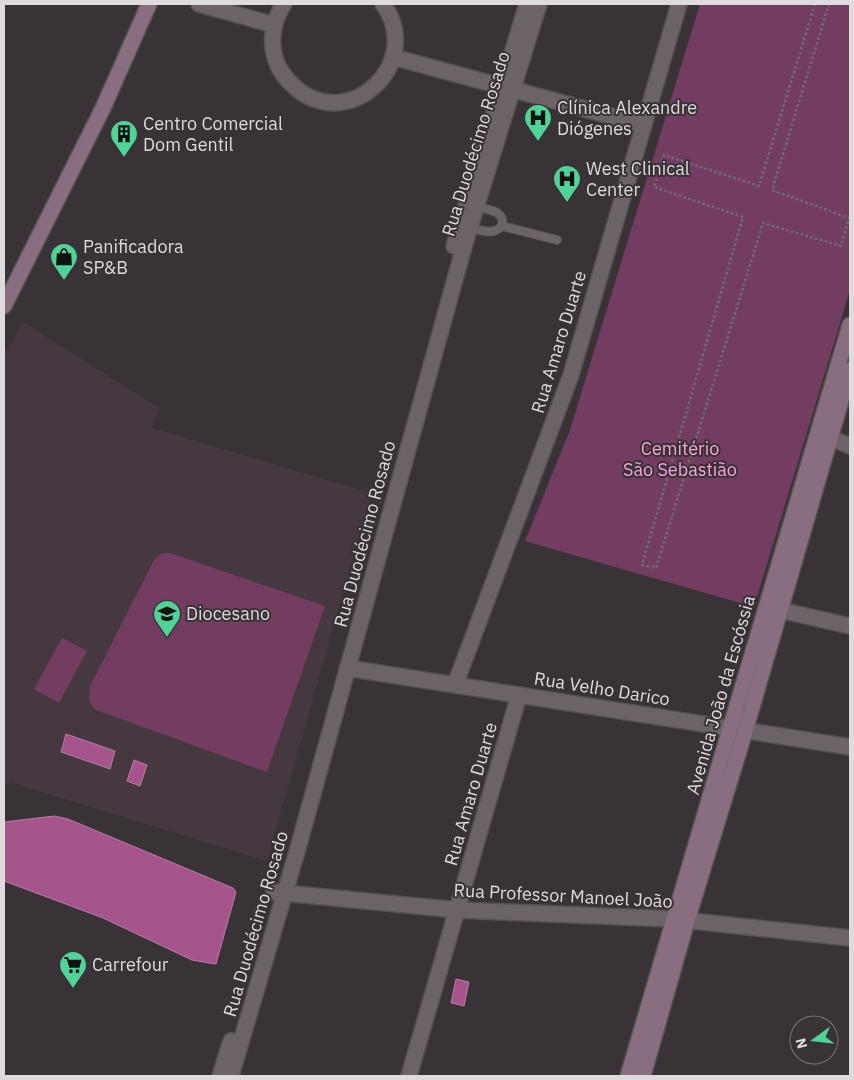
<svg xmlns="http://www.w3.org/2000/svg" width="854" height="1080" viewBox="0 0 854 1080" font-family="'IBM Plex Sans',sans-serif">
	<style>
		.built { fill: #453840 }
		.green { fill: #723d61 }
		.water { fill: #a6548c; stroke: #b77ca4 }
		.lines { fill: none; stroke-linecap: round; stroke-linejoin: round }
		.lane-casing { stroke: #555053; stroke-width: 10 }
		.street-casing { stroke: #555053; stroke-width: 18 }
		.secondary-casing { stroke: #555053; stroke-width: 18 }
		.path { stroke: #726b6f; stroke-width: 2.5; stroke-dasharray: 2.5 2.5; stroke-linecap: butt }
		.lane { stroke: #6b6368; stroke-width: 8 }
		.street { stroke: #6b6368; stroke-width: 15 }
		.secondary { stroke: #886e7e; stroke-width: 15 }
		.labels { text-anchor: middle; stroke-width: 4; stroke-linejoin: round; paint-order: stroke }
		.poi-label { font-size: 18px; fill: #dfdadd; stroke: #393236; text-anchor: start }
		.street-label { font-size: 18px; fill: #dfdadd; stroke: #393236 }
		.park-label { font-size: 18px; fill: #faa2dc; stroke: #393236 }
	</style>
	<rect width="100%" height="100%" fill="#393236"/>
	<path class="built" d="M23,322L159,408L152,428L371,493L267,861L12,783L4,785V355Z"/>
	<g class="green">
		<path d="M700,4H850V290L754,607L525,541L570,430Z"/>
		<path d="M162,553H170L325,606L267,772L96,710C88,702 89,698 90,686L154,560Z"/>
		<path d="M62,638L87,651L59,703L34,689Z"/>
	</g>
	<g class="water">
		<path d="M66,734L115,751L110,769L61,752Z"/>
		<path d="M134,760L147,765L140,786L127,781Z"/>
		<path d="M54,816L68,819L233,888L236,892L216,964L209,963L192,960L103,918L4,881V822Z"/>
		<path d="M456,979L469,982L464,1006L451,1003Z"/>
	</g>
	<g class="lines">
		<defs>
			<g id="lane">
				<path d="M477,207C489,210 505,210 502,226"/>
				<path d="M470,228C482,230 492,236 502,226L557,240"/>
			</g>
			<g id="street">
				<path d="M199,4L274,25"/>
				<path d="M284,4C273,20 270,40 275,58C279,71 287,81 297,89C351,133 425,62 383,4"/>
				<path d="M393,57L644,125"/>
				<path d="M454,246L527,4"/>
				<path d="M830,438L850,446"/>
				<path d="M780,610L850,626"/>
				<path d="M347,668L850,747"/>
				<path d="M455,685L571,375L679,4"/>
				<path d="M274,892L457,910L673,919L850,938"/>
				<path d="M220,1076L231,1041"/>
				<path d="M231,1076L298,848L465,243L539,4"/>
				<path d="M409,1076L519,695"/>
			</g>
			<g id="secondary">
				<path d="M4,306L103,108L149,4"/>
				<path d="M628,1076C700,825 777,576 850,325"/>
				<path d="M643,1076L687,921L743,738L850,370"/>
			</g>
		</defs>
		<use href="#lane" class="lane-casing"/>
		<use href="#street" class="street-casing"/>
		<use href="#secondary" class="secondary-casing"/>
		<path class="path" d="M815,4L759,186L664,155L654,187L743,217L642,565L656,568L763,223L841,246L849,218L772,190L829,4"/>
		<use href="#lane" class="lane"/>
		<use href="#street" class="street"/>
		<use href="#secondary" class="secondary"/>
	</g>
	<defs>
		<symbol id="hospital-pin" viewBox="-11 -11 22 30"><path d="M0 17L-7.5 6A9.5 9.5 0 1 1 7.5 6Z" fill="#4fd398" stroke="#393236"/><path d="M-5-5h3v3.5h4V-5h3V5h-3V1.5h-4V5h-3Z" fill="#111"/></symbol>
		<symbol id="building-pin" viewBox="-11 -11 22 30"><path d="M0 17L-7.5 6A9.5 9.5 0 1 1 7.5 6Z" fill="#4fd398" stroke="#393236"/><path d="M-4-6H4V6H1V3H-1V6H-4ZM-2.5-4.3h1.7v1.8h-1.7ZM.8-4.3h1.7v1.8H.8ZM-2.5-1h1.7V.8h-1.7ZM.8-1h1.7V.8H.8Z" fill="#111"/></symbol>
		<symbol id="shop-pin" viewBox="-11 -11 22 30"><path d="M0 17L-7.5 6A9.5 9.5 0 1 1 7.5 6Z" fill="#4fd398" stroke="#393236"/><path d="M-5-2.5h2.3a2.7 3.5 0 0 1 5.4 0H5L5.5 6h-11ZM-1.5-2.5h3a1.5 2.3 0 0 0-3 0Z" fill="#111"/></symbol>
		<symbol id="university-pin" viewBox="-11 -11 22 30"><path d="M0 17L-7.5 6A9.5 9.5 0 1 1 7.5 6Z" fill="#4fd398" stroke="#393236"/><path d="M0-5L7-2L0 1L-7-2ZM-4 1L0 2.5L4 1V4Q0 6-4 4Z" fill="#111"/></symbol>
		<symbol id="supermarket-pin" viewBox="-11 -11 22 30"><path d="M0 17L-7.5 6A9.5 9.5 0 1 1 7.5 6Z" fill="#4fd398" stroke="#393236"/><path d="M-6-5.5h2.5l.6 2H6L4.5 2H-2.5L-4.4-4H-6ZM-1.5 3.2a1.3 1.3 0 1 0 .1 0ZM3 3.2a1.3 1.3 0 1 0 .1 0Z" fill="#111"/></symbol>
	</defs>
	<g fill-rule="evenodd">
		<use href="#hospital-pin" x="522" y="102" width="32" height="43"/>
		<use href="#building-pin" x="108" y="118" width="32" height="43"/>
		<use href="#hospital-pin" x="551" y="163" width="32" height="43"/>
		<use href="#shop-pin" x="48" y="241" width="32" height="43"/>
		<use href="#university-pin" x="151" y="598" width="32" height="43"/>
		<use href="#supermarket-pin" x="57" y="949" width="32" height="43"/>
	</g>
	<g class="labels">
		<g class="poi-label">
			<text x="557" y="114">Clínica Alexandre<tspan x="557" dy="21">Diógenes</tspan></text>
			<text x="143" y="130">Centro Comercial<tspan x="143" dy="21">Dom Gentil</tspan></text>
			<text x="586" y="175">West Clinical<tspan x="586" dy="21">Center</tspan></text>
			<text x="83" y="253">Panificadora<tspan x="83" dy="21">SP&amp;B</tspan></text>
			<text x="186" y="620">Diocesano</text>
			<text x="92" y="971">Carrefour</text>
		</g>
		<g class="street-label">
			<text transform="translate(476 144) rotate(-73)" y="6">Rua Duodécimo Rosado</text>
			<text transform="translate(559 342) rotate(-73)" y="6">Rua Amaro Duarte</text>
			<text transform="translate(365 534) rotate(-75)" y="6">Rua Duodécimo Rosado</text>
			<text transform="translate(602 689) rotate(9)" y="6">Rua Velho Darico</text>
			<text transform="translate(721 695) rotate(-74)" y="6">Avenida João da Escóssia</text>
			<text transform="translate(471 794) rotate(-74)" y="6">Rua Amaro Duarte</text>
			<text transform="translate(563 896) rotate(3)" y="6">Rua Professor Manoel João</text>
			<text transform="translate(256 924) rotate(-74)" y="6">Rua Duodécimo Rosado</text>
		</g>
		<g class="park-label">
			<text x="680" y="455">Cemitério<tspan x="680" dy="21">São Sebastião</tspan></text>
		</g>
	</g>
	<rect width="854" height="1080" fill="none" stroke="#dfdadd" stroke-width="10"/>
	<g transform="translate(814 1040) rotate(255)"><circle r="24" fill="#393236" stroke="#7b7579"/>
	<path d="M0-4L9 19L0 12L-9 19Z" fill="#4fd398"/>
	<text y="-8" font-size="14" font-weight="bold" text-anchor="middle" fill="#dfdadd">N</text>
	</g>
</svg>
